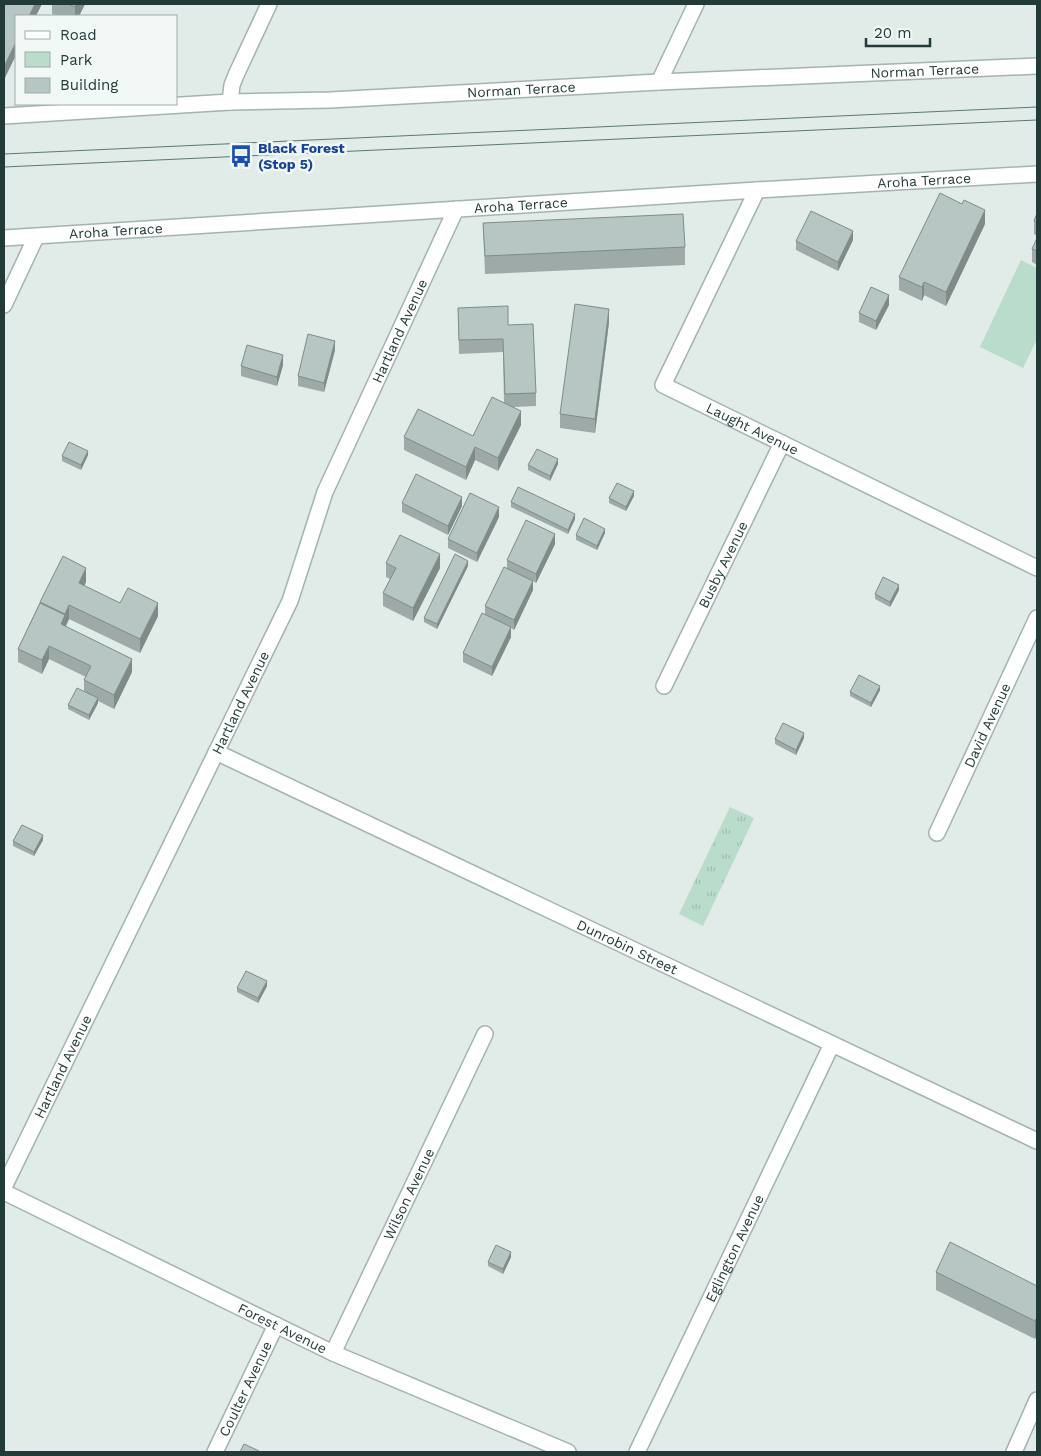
<svg xmlns="http://www.w3.org/2000/svg" width="1041" height="1456" viewBox="0 0 1041 1456" font-family="'Work Sans',sans-serif">
	<style>
		.grass { fill: url(#grass-tufts) }
		.park { fill: #badcca }
		.lines { fill: none; stroke-linecap: round; stroke-linejoin: round }
		.minor-casing { stroke: #a4b3b0; stroke-width: 18 }
		.tertiary-casing { stroke: #a4b3b0; stroke-width: 18 }
		.minor { stroke: #fff; stroke-width: 15 }
		.tertiary { stroke: #fff; stroke-width: 15 }
		.tram { stroke: #5c7775; stroke-width: 1 }
		.wall { fill: #9daaa7 }
		.shaded-wall { fill: #7f8b88 }
		.building { fill: #b6c6c2; stroke: #7f8b88 }
		.labels { text-anchor: middle; stroke-width: 5; stroke-linejoin: round; paint-order: stroke }
		.street-label { font-size: 14px; fill: #223b39; stroke: #f1f8f6 }
		.transit-label { font-size: 14px; font-weight: bold; fill: #164399; stroke: #f1f8f6; text-anchor: start }
	</style>
	<defs>
		<pattern id="grass-tufts" width="24" height="20" patternUnits="userSpaceOnUse" patternTransform="scale(1.25)"><rect width="24" height="20" fill="#badcca"/><path d="M3 7l-1-3M5 7V3M7 7l1-3M15 17l-1-3M17 17v-4M19 17l1-3" fill="none" stroke="#a0beae"/></pattern>
	</defs>
	<rect width="100%" height="100%" fill="#e1ebe8"/>
	<path class="grass" d="M730,807L754,818L703,926L679,914Z"/>
	<path class="park" d="M1021,260L1037,268V339L1023,368L980,347Z"/>
	<g class="lines">
		<defs>
			<g id="minor">
				<path d="M659,82L696,4"/>
				<path d="M230,102L232,85L236,75L269,4"/>
				<path id="s1" d="M4,116L230,102L330,100L659,82L1037,66"/>
				<path id="s2" d="M757,190L663,385L1037,568"/>
				<path id="s3" d="M4,238L757,190L1037,174"/>
				<path d="M4,305L36,237"/>
				<path id="s4" d="M664,686L782,443"/>
				<path id="s5" d="M216,752L1037,1141"/>
				<path id="s6" d="M937,833L1037,618"/>
				<path id="s7" d="M4,1187L290,601L325,492L456,209"/>
				<path id="s8" d="M4,1192L333,1353L568,1452"/>
				<path id="s9" d="M333,1353L485,1034"/>
				<path id="s10" d="M215,1452L276,1325"/>
				<path id="s11" d="M637,1452L832,1044"/>
			</g>
			<path id="tertiary" d="M1014,1452L1037,1400"/>
		</defs>
		<use href="#minor" class="minor-casing"/>
		<use href="#tertiary" class="tertiary-casing"/>
		<use href="#minor" class="minor"/>
		<use href="#tertiary" class="tertiary"/>
		<g class="tram">
			<path d="M4,154L1037,107"/>
			<path d="M4,167L1037,120"/>
		</g>
	</g>
	<g class="wall">
		<path d="M52,4H85L79,16H57L52,14Z"/>
		<path d="M1037,213V236L1034,234V221Z"/>
		<path d="M483,223L685,247V265L485,274Z"/>
		<path d="M985,224L946,306L924,295L922,301L899,290V277Z"/>
		<path d="M1037,238V265L1032,262V249Z"/>
		<path d="M853,240L838,271L796,250V241Z"/>
		<path d="M889,305L876,330L859,322V313Z"/>
		<path d="M458,308L508,325L536,393V406L513,407L521,425L498,471L475,460L466,480L404,450V437L473,436L504,403L503,352L459,354Z"/>
		<path d="M609,322L595,433L560,428V414Z"/>
		<path d="M335,350L324,392L298,386V376Z"/>
		<path d="M283,365L277,386L241,376V366Z"/>
		<path d="M88,455L81,470L62,461V456Z"/>
		<path d="M558,464L550,481L528,470V465Z"/>
		<path d="M634,496L626,511L609,503V498Z"/>
		<path d="M511,502L575,519L568,534L511,507Z"/>
		<path d="M402,503L462,506L448,535L402,512Z"/>
		<path d="M499,517L477,562L448,548V539Z"/>
		<path d="M605,533L597,550L576,540V535Z"/>
		<path d="M555,544L536,583L533,581V590L514,630L511,628V637L492,676L463,662V653L485,615V606L507,568V560Z"/>
		<path d="M386,563L440,568L413,621L383,606V593L390,579L386,577Z"/>
		<path d="M468,566L437,629L424,622V618Z"/>
		<path d="M86,582L84,586L120,603L158,616L140,653L69,619L66,627L132,672L114,709L98,701V703L89,720L68,709V705L84,691V680L86,677L49,659L42,674L18,662V649L40,602Z"/>
		<path d="M899,590L890,607L875,599V594Z"/>
		<path d="M880,690L871,707L850,696V692Z"/>
		<path d="M804,738L796,755L775,744V739Z"/>
		<path d="M43,840L34,856L13,846V841Z"/>
		<path d="M267,986L258,1003L237,992V988Z"/>
		<path d="M511,1257L503,1274L488,1266V1262Z"/>
		<path d="M936,1272L1037,1286V1335L1035,1339L936,1290Z"/>
	</g>
	<g class="shaded-wall">
		<path d="M35,4H42L36,16H29Z"/>
		<path d="M76,4H85L79,16H75V7Z"/>
		<path d="M16,42V55L4,80V67Z"/>
		<path d="M985,210V224L946,306V292Z"/>
		<path d="M853,231V240L838,271V262Z"/>
		<path d="M924,282V295L922,301V287Z"/>
		<path d="M889,295V305L876,330V321Z"/>
		<path d="M609,309V322L595,433V419Z"/>
		<path d="M335,341V350L324,392V383Z"/>
		<path d="M283,355V365L277,386V377Z"/>
		<path d="M521,411V425L498,471V458Z"/>
		<path d="M475,447V460L466,480V467Z"/>
		<path d="M88,451V455L81,470V465Z"/>
		<path d="M558,459V464L550,481V476Z"/>
		<path d="M634,491V496L626,511V507Z"/>
		<path d="M462,497V506L448,535V526Z"/>
		<path d="M499,507V517L477,562V553Z"/>
		<path d="M575,514V519L568,534V530Z"/>
		<path d="M605,529V533L597,550V546Z"/>
		<path d="M555,534V544L536,583V574Z"/>
		<path d="M440,554V568L413,621V608Z"/>
		<path d="M468,561V566L437,629V624Z"/>
		<path d="M86,568V582L79,597V583Z"/>
		<path d="M533,581V590L514,630V620Z"/>
		<path d="M899,585V590L890,607V602Z"/>
		<path d="M158,603V616L140,653V639Z"/>
		<path d="M69,605V619L65,627V614Z"/>
		<path d="M65,615V629L61,624Z"/>
		<path d="M511,627V637L492,676V667Z"/>
		<path d="M49,646V659L42,674V660Z"/>
		<path d="M132,659V672L114,709V695Z"/>
		<path d="M880,686V690L871,707V703Z"/>
		<path d="M98,698V703L89,720V715Z"/>
		<path d="M804,733V738L796,755V750Z"/>
		<path d="M43,835V840L34,856V852Z"/>
		<path d="M267,981V986L258,1003V998Z"/>
		<path d="M511,1252V1257L503,1274V1269Z"/>
		<path d="M1037,1317V1335L1035,1339V1321Z"/>
	</g>
	<g class="building">
		<path d="M5,4H35L29,16H16V42L4,67V6Z"/>
		<path d="M68,4H76L75,7Z"/>
		<path d="M940,193L962,204L964,200L985,210L946,292L924,282L922,287L899,277Z"/>
		<path d="M811,211L853,231L838,262L796,241Z"/>
		<path d="M1037,213V222L1034,221Z"/>
		<path d="M683,214L685,247L485,256L483,223Z"/>
		<path d="M1037,238V251L1032,249Z"/>
		<path d="M871,287L889,295L876,321L859,313Z"/>
		<path d="M575,304L609,309L595,419L560,414Z"/>
		<path d="M508,306V325L533,324L536,393L505,394L503,339L459,340L458,308Z"/>
		<path d="M308,334L335,341L324,383L298,376Z"/>
		<path d="M247,345L283,355L277,377L241,366Z"/>
		<path d="M492,397L521,411L498,458L475,447L466,467L404,437L418,409L473,436Z"/>
		<path d="M69,442L88,451L81,465L62,456Z"/>
		<path d="M537,449L558,459L550,476L528,465Z"/>
		<path d="M416,474L462,497L448,526L402,503Z"/>
		<path d="M617,483L634,491L626,507L609,498Z"/>
		<path d="M518,487L575,514L568,530L511,502Z"/>
		<path d="M470,493L499,507L477,553L448,539Z"/>
		<path d="M584,518L605,529L597,546L576,535Z"/>
		<path d="M526,520L555,534L536,574L507,560Z"/>
		<path d="M400,535L440,554L413,608L383,593L396,568L386,563Z"/>
		<path d="M455,554L468,561L437,624L424,618Z"/>
		<path d="M63,556L86,568L79,583L120,603L128,588L158,603L140,639L69,605L65,614L40,602Z"/>
		<path d="M504,567L533,581L514,620L485,606Z"/>
		<path d="M883,577L899,585L890,602L875,594Z"/>
		<path d="M40,603L65,615L61,624L132,659L114,695L84,680L91,666L49,646L42,660L18,649Z"/>
		<path d="M482,613L511,627L492,667L463,653Z"/>
		<path d="M859,675L880,686L871,703L850,692Z"/>
		<path d="M77,688L98,698L89,715L68,705Z"/>
		<path d="M783,723L804,733L796,750L775,739Z"/>
		<path d="M22,825L43,835L34,852L13,841Z"/>
		<path d="M246,971L267,981L258,998L237,988Z"/>
		<path d="M950,1242L1037,1286V1317L1035,1321L936,1272Z"/>
		<path d="M496,1245L511,1252L503,1269L488,1262Z"/>
		<path d="M244,1444L259,1451V1452H240Z"/>
	</g>
	<defs>
		<symbol id="bus-bare" viewBox="-9 -9 18 18"><path d="M-5-6H5V4H4V6H2V4H-2V6H-4V4H-5ZM-3.5-4V0h7V-4ZM-3.5 1.2v1.5H-2V1.2ZM2 1.2v1.5H3.5V1.2Z" fill="#1a4fb4" stroke="#f1f8f6" stroke-width="2.5" paint-order="stroke"/></symbol>
	</defs>
	<g fill-rule="evenodd">
		<use href="#bus-bare" x="225" y="140" width="32" height="32"/>
	</g>
	<g class="labels">
		<g class="street-label">
			<text dy="5" stroke="none"><textPath href="#s1" startOffset="922">Norman Terrace</textPath></text>
			<text dy="5" stroke="none"><textPath href="#s1" startOffset="518">Norman Terrace</textPath></text>
			<text dy="5" stroke="none"><textPath href="#s3" startOffset="922">Aroha Terrace</textPath></text>
			<text dy="5" stroke="none"><textPath href="#s3" startOffset="518">Aroha Terrace</textPath></text>
			<text dy="5" stroke="none"><textPath href="#s3" startOffset="112">Aroha Terrace</textPath></text>
			<text dy="5" stroke="none"><textPath href="#s7" startOffset="944">Hartland Avenue</textPath></text>
			<text dy="5" stroke="none"><textPath href="#s2" startOffset="316">Laught Avenue</textPath></text>
			<text dy="5" stroke="none"><textPath href="#s4" startOffset="135">Busby Avenue</textPath></text>
			<text dy="5" stroke="none"><textPath href="#s7" startOffset="539">Hartland Avenue</textPath></text>
			<text dy="5" stroke="none"><textPath href="#s6" startOffset="119">David Avenue</textPath></text>
			<text dy="5" stroke="none"><textPath href="#s5" startOffset="455">Dunrobin Street</textPath></text>
			<text dy="5" stroke="none"><textPath href="#s7" startOffset="134">Hartland Avenue</textPath></text>
			<text dy="5" stroke="none"><textPath href="#s9" startOffset="176">Wilson Avenue</textPath></text>
			<text dy="5" stroke="none"><textPath href="#s11" startOffset="226">Eglington Avenue</textPath></text>
			<text dy="5" stroke="none"><textPath href="#s8" startOffset="310">Forest Avenue</textPath></text>
			<text dy="5" stroke="none"><textPath href="#s10" startOffset="70">Coulter Avenue</textPath></text>
		</g>
		<g class="transit-label">
			<text x="258" y="153">Black Forest<tspan x="258" dy="16">(Stop 5)</tspan></text>
		</g>
	</g>
	<rect width="1041" height="1456" fill="none" stroke="#223b39" stroke-width="10"/>
	<rect x="15" y="15" width="162" height="90" fill="#f1f8f6" stroke="#9eacaa"/>
	<rect x="25" y="31" width="25" height="8" fill="#ffffff" stroke="#9eacaa"/>
	<text x="60" y="40" font-size="15" fill="#223b39">Road</text>
	<rect x="25" y="52" width="25" height="15" fill="#badcca" stroke="#9eacaa"/>
	<text x="60" y="65" font-size="15" fill="#223b39">Park</text>
	<rect x="25" y="78" width="25" height="15" fill="#b6c6c2" stroke="#9eacaa"/>
	<text x="60" y="90" font-size="15" fill="#223b39">Building</text>
	<path d="M866 38v8h64v-8" fill="none" stroke="#223b39" stroke-width="2.5"/>
	<text x="874" y="38" font-size="15" fill="#223b39" stroke="#f1f8f6" stroke-width="4" paint-order="stroke">20 m</text>
</svg>
